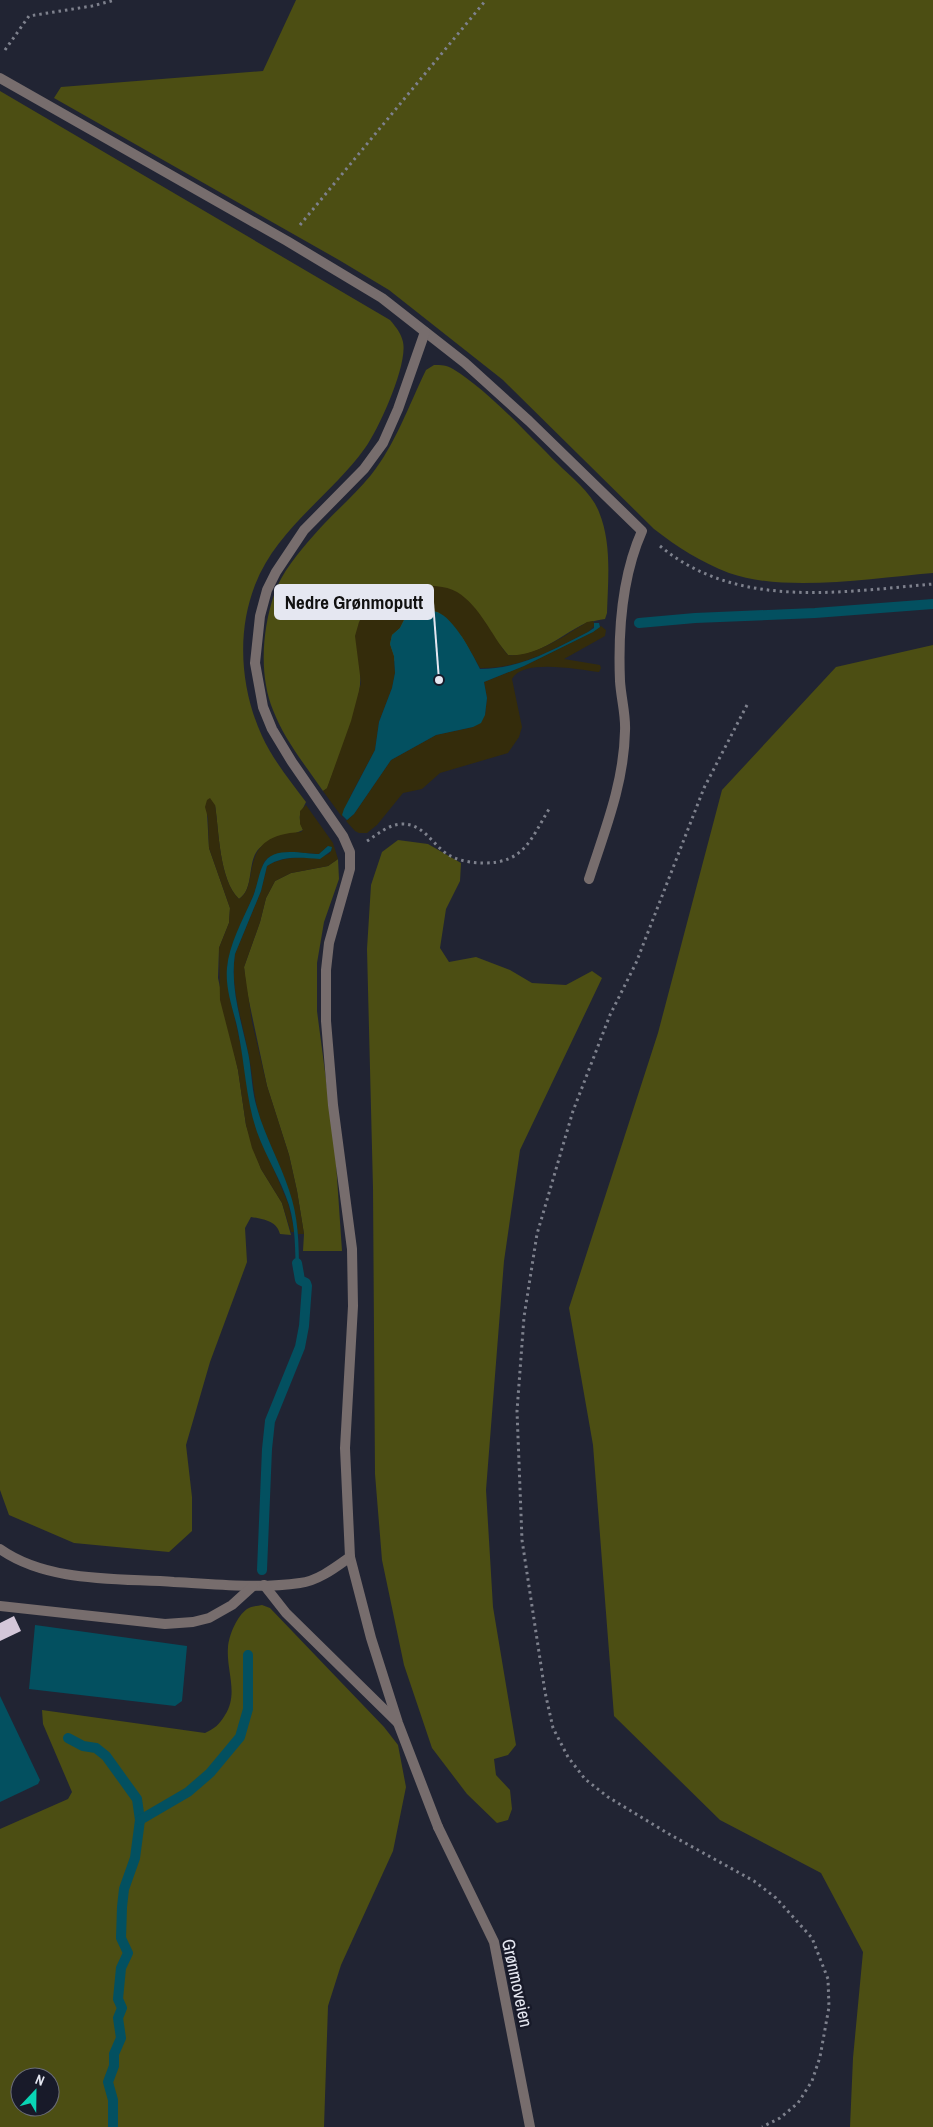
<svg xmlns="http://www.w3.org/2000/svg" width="933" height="2127" viewBox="0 0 933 2127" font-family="'Archivo Narrow',sans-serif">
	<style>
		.green { fill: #4c4e13; fill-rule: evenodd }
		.sand { fill: #342c0b }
		.water { fill: #035060 }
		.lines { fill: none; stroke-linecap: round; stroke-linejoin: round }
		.stream { stroke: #035060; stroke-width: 10 }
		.building { fill: #d4c7d9 }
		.path { stroke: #7e818d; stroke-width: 3; stroke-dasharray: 2.5 4; stroke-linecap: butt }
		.lane { stroke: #776d6d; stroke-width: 10 }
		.street { stroke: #776d6d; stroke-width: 10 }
		.labels { text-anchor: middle; stroke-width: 5; stroke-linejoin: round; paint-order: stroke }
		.street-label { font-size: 18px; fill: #e5e7f1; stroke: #181a29 }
		.leader { fill: none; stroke: #e5e7f1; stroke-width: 2 }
		.callout-dot { fill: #e5e7f1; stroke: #181a29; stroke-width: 2 }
		.callout { fill: #e5e7f1; stroke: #e5e7f1; stroke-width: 2 }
		.callout-label { font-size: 19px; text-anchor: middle; font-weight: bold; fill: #111 }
	</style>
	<rect width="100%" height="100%" fill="#212433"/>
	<g class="green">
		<path d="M296,0H933V573C872,578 786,593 729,573C701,562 677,547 654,529L503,380L389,290L339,260L54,98L61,87L263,71Z"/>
		<path d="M0,91L390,320C396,327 401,333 403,342C408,364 379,429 365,448C331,496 277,528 255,585C236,634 241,690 262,736C273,760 291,782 306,802C300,815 297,815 303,830C291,836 274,838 262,846C245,858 256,888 239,899C219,880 219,830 215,805L207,813L209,848L230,908L229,923L219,948L218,978L238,1070L246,1125L261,1169L282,1203L291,1235L280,1234C277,1221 264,1219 251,1217L245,1228L247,1262L210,1362L186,1445L192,1497V1531L169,1552L74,1543L9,1515L0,1490Z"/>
		<path d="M434,365C441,365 447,365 453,369C489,391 527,434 557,463C571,477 592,493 599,512C612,544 608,579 607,613L605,619C599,620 592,621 586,623C562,634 536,659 508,655L500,645L360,666C364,706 340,751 327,789L323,791C305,765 284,739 273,710C259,676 262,630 274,595C281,573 299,552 314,535C332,514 354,496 371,475C395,445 409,405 426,370Z"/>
		<path d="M933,645V2127H850L853,2058L863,1952L821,1873L720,1820L614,1716L593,1445L569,1308L658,1033L722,790L836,667Z"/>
		<path d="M398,840L428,844L461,863L460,881L446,909L440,948L449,962L476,957L510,970L532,983L566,985L592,971L602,978L520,1150L504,1261L486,1490L493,1607L516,1745L508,1755L494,1759L496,1775L510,1790L512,1809L508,1820L497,1823L467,1794L432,1748L404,1665L382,1560L375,1474L373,1188L367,949L371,885L382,852Z"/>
		<path d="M338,859L339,879L324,922L317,963V1011L335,1148L342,1251H303L304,1234L297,1191L289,1155L267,1086L246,987L244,967L260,922L266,898L275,881L291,873L328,866Z"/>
		<path d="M262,1605L270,1608L384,1727L398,1745L406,1787L393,1851L341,1965L328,2006L324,2127H0V1829L68,1799L72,1792L43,1724L42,1710L205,1733C215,1728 219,1725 225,1715C239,1693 226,1671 228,1647C229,1635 237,1616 247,1609C251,1606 257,1606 262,1605ZM20,2077H50V2107H20Z"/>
	</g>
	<g class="sand">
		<path d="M416,585C429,586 445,585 457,592C480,606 491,635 508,655C533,658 566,635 587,622L593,621L595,625L588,632C552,650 520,669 480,668L462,637L438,612L413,608L408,612L400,628L392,635L390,644L394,656L395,673L392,688L379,722L375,750L352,793L342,817L323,791L327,788L351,721L361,683L355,636L359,622L368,605L387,591Z"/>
		<path d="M601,626L606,630L605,636L564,659L600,665L601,668L599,672C580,670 523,658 512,679L522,727L519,737L508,753L440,773L422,789L403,793L377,825L367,833H359L355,831L346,821L354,814L391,760L436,735L473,727L485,715L487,698L484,682L524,666L593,632Z"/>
		<path d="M210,798L215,805C219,830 219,880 239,899C262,885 234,835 301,832L303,830L300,824V811L306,805L333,843L338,859L328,866L291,873L275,881L266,898L260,922L244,967L252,1022L267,1086L289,1155L297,1191L304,1234H298C294,1197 277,1164 264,1130C253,1102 254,1080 248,1052C242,1019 230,988 235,954L261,891L267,866C287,853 309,861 329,854L332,849L328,846L319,854L288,852L269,857L264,862L254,894L235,938L227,967L228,986L243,1056L251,1108L258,1132L288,1203L295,1232H291L282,1203L261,1169L252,1148L246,1125L238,1070L220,1000L219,948L229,923L230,908L209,848L208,818L205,807L207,800Z"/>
	</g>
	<g class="water">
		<path d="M413,608C421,610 430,610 437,612C454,618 472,653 480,669C521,669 552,650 588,632L594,628V623H599L600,627L593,632L524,666L484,682L487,698L485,715L481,723L473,727L436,735L391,760L354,814L347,820L342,815L344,809L375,750L379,722L392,688L395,673L394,656L390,644L392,635L400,628L408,612Z"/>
		<path d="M328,846L332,847L331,851L320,859C302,858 284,855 267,866L261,891L235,954C230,986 240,1017 247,1048C252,1068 251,1089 257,1108C265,1137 280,1162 289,1190C299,1218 299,1247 299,1277H296C295,1253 296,1229 289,1205C281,1180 266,1157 257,1132C246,1100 245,1065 238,1031C234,1011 225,990 227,968C229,945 242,921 251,901C257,889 258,875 263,865C272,845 303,854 319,854Z"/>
		<path d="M35,1625L187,1646L182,1701L175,1706L29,1689Z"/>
		<path d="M0,1696L40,1780L38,1784L0,1802Z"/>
	</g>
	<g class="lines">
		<g class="stream">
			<path d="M639,623L695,618L815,613L933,604"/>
			<path d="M262,1570L267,1449L270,1421L300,1347L304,1326L307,1286L306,1283L300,1280L297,1263"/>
			<path d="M68,1738L83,1746L96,1748L106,1756L137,1799L140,1820L135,1858L124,1889L122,1907L121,1938L128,1953L121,1968L118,1999L122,2008L118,2018L121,2038L114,2054V2066L108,2082L113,2100V2127"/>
			<path d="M140,1820L188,1792L210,1773L240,1737L248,1709V1655"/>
		</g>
	</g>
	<path class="building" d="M14,1616L21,1631L0,1641V1623Z"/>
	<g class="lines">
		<g class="path">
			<path d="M5,50L29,16L92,6L115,0"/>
			<path d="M300,225L486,0"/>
			<path d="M660,546C737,610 841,592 933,584"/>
			<path d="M747,705L704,788L636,963L610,1015L573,1111L537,1234L524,1317L517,1411L522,1540L545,1692L553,1728L568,1757L585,1779L608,1797L669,1834L754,1881L776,1898L812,1938L828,1979L829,2007L820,2057L812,2081L798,2103L780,2118L762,2127"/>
			<path d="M367,841C378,834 388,825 401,824C423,823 431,843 447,854C458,861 472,863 484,863C524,863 531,839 549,809"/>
		</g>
		<g class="lane">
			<path d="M0,78L287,241L382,298L465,363L529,421L642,531C622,576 618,632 620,681C621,698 626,715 625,731C624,783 605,830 589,879"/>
			<path d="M425,332L398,409L383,443L364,469L304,530L276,572L267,590L260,616L255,663L263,707L272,729L292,762L343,836L350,852V869L329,943L326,970V1021L333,1105L352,1249L353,1306L345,1448L350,1557L371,1638L398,1723L438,1827"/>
			<path d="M0,1549C48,1583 118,1578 174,1582C215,1584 259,1589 300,1583C318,1581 336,1567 350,1557"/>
			<path d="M264,1585L286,1613L397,1722"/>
			<path d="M0,1606L165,1624L193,1622L209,1618L232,1605L253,1586"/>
		</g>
		<path class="street" d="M438,1827L494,1942L530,2127"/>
	</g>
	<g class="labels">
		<g class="street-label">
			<text transform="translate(517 1983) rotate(78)" y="6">Grønmoveien</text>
		</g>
	</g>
	<path class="leader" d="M439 680L433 602"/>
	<circle class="callout-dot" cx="439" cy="680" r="5"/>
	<rect class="callout" x="275" y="585" width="158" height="34" rx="5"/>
	<g class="callout-label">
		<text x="354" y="609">Nedre Grønmoputt</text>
	</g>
	<g transform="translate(35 2092) rotate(22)"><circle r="24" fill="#181a29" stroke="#6a6c79"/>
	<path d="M0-4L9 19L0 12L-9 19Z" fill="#09d5b5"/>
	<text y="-8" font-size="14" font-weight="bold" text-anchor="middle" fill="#e5e7f1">N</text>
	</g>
</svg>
